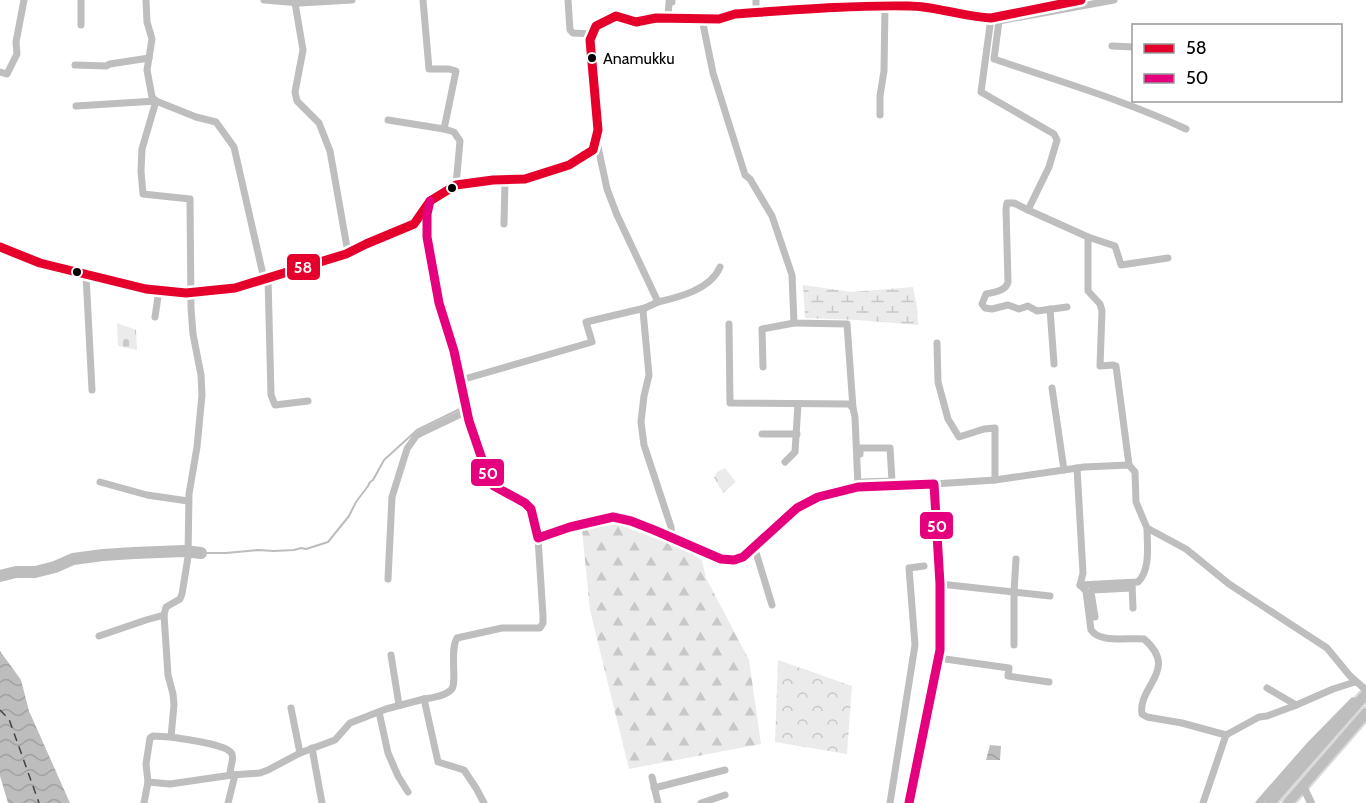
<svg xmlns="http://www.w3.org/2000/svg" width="1366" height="803" viewBox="0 0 1366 803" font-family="Cabin,sans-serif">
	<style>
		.forest { fill: url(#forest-firs) }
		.wetland { fill: url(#wetland-marsh) }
		.cemetery { fill: url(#cemetery-stones) }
		.park { fill: url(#park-crowns) }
		.water { fill: url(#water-waves) }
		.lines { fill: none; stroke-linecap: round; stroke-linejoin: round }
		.stream { stroke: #bdbdbd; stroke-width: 2 }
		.river { stroke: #bdbdbd; stroke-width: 12 }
		.ferry { stroke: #424242; stroke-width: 1.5; stroke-dasharray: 8 6; stroke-linecap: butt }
		.primary-casing { stroke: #dbdbdb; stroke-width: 14 }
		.minor { stroke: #bebebe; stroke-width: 7 }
		.tertiary { stroke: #bebebe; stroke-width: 8 }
		.secondary { stroke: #c2c2c2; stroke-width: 9 }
		.primary { stroke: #bebebe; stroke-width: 10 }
		.bus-1-casing { stroke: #fff; stroke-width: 14 }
		.bus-2-casing { stroke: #fff; stroke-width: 14 }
		.bus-1 { stroke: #e4002b; stroke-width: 9 }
		.bus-2 { stroke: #e5007d; stroke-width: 9 }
		.bus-dot { fill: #000; stroke: #fff; stroke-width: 2 }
		.labels { text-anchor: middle; stroke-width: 4.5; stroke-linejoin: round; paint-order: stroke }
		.bus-label { font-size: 16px; fill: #000; stroke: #fff; text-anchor: start }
		.line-badge { stroke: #fff; stroke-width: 2 }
		.badge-label { font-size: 16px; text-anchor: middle; font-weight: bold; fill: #fff }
	</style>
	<defs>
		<pattern id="forest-firs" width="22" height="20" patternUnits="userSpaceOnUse" patternTransform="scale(1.5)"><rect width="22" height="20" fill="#ebebeb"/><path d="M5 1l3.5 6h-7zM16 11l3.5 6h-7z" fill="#c8c8c8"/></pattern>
		<pattern id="wetland-marsh" width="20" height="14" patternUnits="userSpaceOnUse" patternTransform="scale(1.5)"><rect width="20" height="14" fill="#ebebeb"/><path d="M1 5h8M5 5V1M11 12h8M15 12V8" fill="none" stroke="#c8c8c8"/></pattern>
		<pattern id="cemetery-stones" width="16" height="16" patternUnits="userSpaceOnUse" patternTransform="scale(1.5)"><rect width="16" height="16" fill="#ebebeb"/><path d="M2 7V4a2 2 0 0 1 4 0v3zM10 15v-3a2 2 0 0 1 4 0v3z" fill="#c8c8c8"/></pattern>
		<pattern id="park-crowns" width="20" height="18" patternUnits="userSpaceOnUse" patternTransform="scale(1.5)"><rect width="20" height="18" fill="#ebebeb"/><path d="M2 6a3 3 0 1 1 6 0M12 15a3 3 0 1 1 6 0" fill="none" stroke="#c8c8c8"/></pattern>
		<pattern id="water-waves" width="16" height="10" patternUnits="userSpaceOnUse" patternTransform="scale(1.5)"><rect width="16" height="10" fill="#bdbdbd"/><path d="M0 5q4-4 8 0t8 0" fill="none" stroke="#a1a1a1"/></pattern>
	</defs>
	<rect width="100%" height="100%" fill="#fff"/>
	<path class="forest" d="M617,524L686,550L702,560L706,578L749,660L761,744L629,769L590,610L582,530Z"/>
	<path class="wetland" d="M803,285L852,292L913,287L917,307L918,325L857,320L805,318Z"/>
	<path class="cemetery" d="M117,323L136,330L137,350L118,346Z"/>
	<g class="park">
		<path d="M725,468L736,482L723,493L714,478L717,472Z"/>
		<path d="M778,660L852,686L847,754L775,742Z"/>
	</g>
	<g class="water">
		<path d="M0,651L21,680L29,711L70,803H8L0,776Z"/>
		<path d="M990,745L1001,746L1000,760H986Z"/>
	</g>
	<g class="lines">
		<path class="stream" d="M201,553H226L258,550L274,551L294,550L301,548L306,549L328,542L349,516L356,502L368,486L370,482L373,480L384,460L417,430L464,407"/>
		<path class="river" d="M0,576L16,572H35L55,567L73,559L103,555L134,553L184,551L201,553"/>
		<path class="ferry" d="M0,710L9,719L39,803"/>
		<defs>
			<g id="primary">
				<path d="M1270,803L1366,694"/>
				<path d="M1288,803L1366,713"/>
			</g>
		</defs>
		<use href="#primary" class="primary-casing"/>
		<g class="minor">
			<path d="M146,0L147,22L152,39L147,70L152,97L156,101L196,117L216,122L234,147L264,279"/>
			<path d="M264,0L300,3L352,0"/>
			<path d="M423,0L429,69H449L456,71L444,129L454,132L460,141L456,185"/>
			<path d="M568,0L570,30L573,33L593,34"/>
			<path d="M756,0V12"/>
			<path d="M1114,0L999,21L994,59C1058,81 1124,100 1186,129"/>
			<path d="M295,3L303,50L295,92L297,101L319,123L330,151L348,253"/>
			<path d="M668,18L669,2H672V0"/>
			<path d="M991,18L981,92L1054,134L1057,140L1049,167L1028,210L1088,237V291L1100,304L1102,311L1100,366L1113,365L1116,366L1129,465"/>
			<path d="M702,19L713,73L745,175L750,179L772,216L792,275L794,323L847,324L853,408"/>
			<path d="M81,25V0"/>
			<path d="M1112,46L1134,47"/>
			<path d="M75,65L106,66L110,64L149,58"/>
			<path d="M0,72L7,74L17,54L16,42L24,0"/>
			<path d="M76,106L156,101L142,149L141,171L143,194L190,199L191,308L193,334L201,375L202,395L197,447L189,494L188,557L182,594L180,599L166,607L164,615L168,675L173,694L174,705L171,737C182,739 228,744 232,754C234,760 230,767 230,774L232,775L260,773L268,770L300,753L335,740L350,723L386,709L424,699"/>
			<path d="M880,115V96L884,71L885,6"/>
			<path d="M388,120L444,129"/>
			<path d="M594,144L598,147L607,189L617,215L658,302L645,308L643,311L649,375L644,396L641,422L644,445L671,527L672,537"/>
			<path d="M430,203L427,214V237L439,303L454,351L469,421L484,465L494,486L525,503L531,509L538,538L570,527L613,517L631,521L654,530L721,559L734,560L743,557L797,508L818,497L858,487L934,484L940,584V650L909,803"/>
			<path d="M1028,210L1014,203H1007L1006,209L1008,282C1006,291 994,292 986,294L982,304L985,308L992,309L1008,305L1019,309L1028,306L1037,311L1067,307"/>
			<path d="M504,224L505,180"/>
			<path d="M1088,237L1115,246L1121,265L1168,258"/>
			<path d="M86,275L92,390"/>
			<path d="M268,278L271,395L275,405L308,401"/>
			<path d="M658,302C680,297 711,289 720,267"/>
			<path d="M1050,309L1054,364"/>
			<path d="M155,317L159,290"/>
			<path d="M729,324L730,403L849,404L853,408L855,417L858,487"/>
			<path d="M937,343L938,382L948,419L959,437L984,429L995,428V480"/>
			<path d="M763,367L762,329L794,323"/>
			<path d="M461,380L592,342L586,322L645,308"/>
			<path d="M1052,388L1064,470"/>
			<path d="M762,434H797"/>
			<path d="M860,454V448H890L892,481L862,482"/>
			<path d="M785,462L795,452L798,404"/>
			<path d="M1077,468L1083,573L1080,585L1086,591L1091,630C1101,644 1129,637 1144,639C1180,670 1137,687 1142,714L1147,717L1182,723L1226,735L1259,717L1267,716L1294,706L1333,689L1355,682"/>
			<path d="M100,482L147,495L188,501"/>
			<path d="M934,484L995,480L1084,467L1129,465L1135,472L1136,502L1147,528L1186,549L1229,584L1327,648L1350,676L1366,690"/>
			<path d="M754,546L772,605"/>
			<path d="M388,579L392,497L407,449L416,436L421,433L467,411"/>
			<path d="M940,584L1050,596"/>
			<path d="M1080,585L1138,582C1151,569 1147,544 1147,528"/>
			<path d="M1132,585L1133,608"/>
			<path d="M1095,617L1091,592L1092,590L1132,588"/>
			<path d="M99,636L146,620L164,615"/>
			<path d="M1014,645V592L1016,559"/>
			<path d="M391,655L399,705"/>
			<path d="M938,658L1009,668L1008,676L1049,682"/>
			<path d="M1267,688L1296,705"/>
			<path d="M291,708L300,753"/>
			<path d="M379,712L388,753L398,776L408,792"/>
			<path d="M312,748L322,803"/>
			<path d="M652,777L658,803"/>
			<path d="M148,782L170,784L232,775"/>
			<path d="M654,788L725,770"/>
			<path d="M144,803L148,782L146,764L150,738L153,736L171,737"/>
			<path d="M228,803L235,775"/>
			<path d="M484,803L476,788L464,770L438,762L424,699C432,698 446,695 451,690C458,684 449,651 457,638L502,628H540L543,623V616L538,538"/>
			<path d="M701,803L725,795"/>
			<path d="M890,803L915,645L909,568L924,566"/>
			<path d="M1203,803L1226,735"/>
			<path d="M1259,803L1309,746L1353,701"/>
		</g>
		<path class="tertiary" d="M1303,786L1311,803"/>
		<path class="secondary" d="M0,247L40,263L146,289L186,293L235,288L346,254L366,244L414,224L430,201L456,185L493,180L525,179L569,165L593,150L598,130L590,40L596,26L616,16L636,22L656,18L719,19L735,14C793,10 851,5 909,6C936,6 963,17 991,18L1081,0"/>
		<use href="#primary" class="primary"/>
		<defs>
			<path id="bus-1" d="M0,247L40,263L146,289L186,293L235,288L346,254L366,244L414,224L430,201L456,185L493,180L525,179L569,165L593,150L598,130L590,40L596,26L616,16L636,22L656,18L719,19L735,14C793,10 851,5 909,6C936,6 963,17 991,18L1081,0"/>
			<path id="bus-2" d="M430,201L427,214V237L439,303L454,351L469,421L484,465L494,486L525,503L531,509L538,538L570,527L613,517L631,521L654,530L721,559L734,560L743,557L797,508L818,497L858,487L934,484L940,584V650L909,803"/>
		</defs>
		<use href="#bus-1" class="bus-1-casing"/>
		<use href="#bus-2" class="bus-2-casing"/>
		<use href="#bus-1" class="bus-1"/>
		<use href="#bus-2" class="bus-2"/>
	</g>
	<g class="bus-dot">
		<circle cx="592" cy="58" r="5"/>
		<circle cx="452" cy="188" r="5"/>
		<circle cx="77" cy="272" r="5"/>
	</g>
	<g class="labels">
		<g class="bus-label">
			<text x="603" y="64">Anamukku</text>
		</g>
	</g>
	<g class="line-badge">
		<rect x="286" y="253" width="35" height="28" rx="6" fill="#e4002b"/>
		<rect x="470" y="458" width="35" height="29" rx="6" fill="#e5007d"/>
		<rect x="919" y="511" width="35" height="29" rx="6" fill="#e5007d"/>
	</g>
	<g class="badge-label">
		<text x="303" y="273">58</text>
		<text x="488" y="479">50</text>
		<text x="937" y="532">50</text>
	</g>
	<rect x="1132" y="24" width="210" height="78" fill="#ffffff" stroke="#999999" stroke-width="1.5"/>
	<rect x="1144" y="44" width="30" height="9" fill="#e4002b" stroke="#999999" stroke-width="1.5"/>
	<text x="1186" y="54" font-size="18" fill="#000000">58</text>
	<rect x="1144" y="74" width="30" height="9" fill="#e5007d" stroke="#999999" stroke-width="1.5"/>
	<text x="1186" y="84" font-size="18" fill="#000000">50</text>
</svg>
